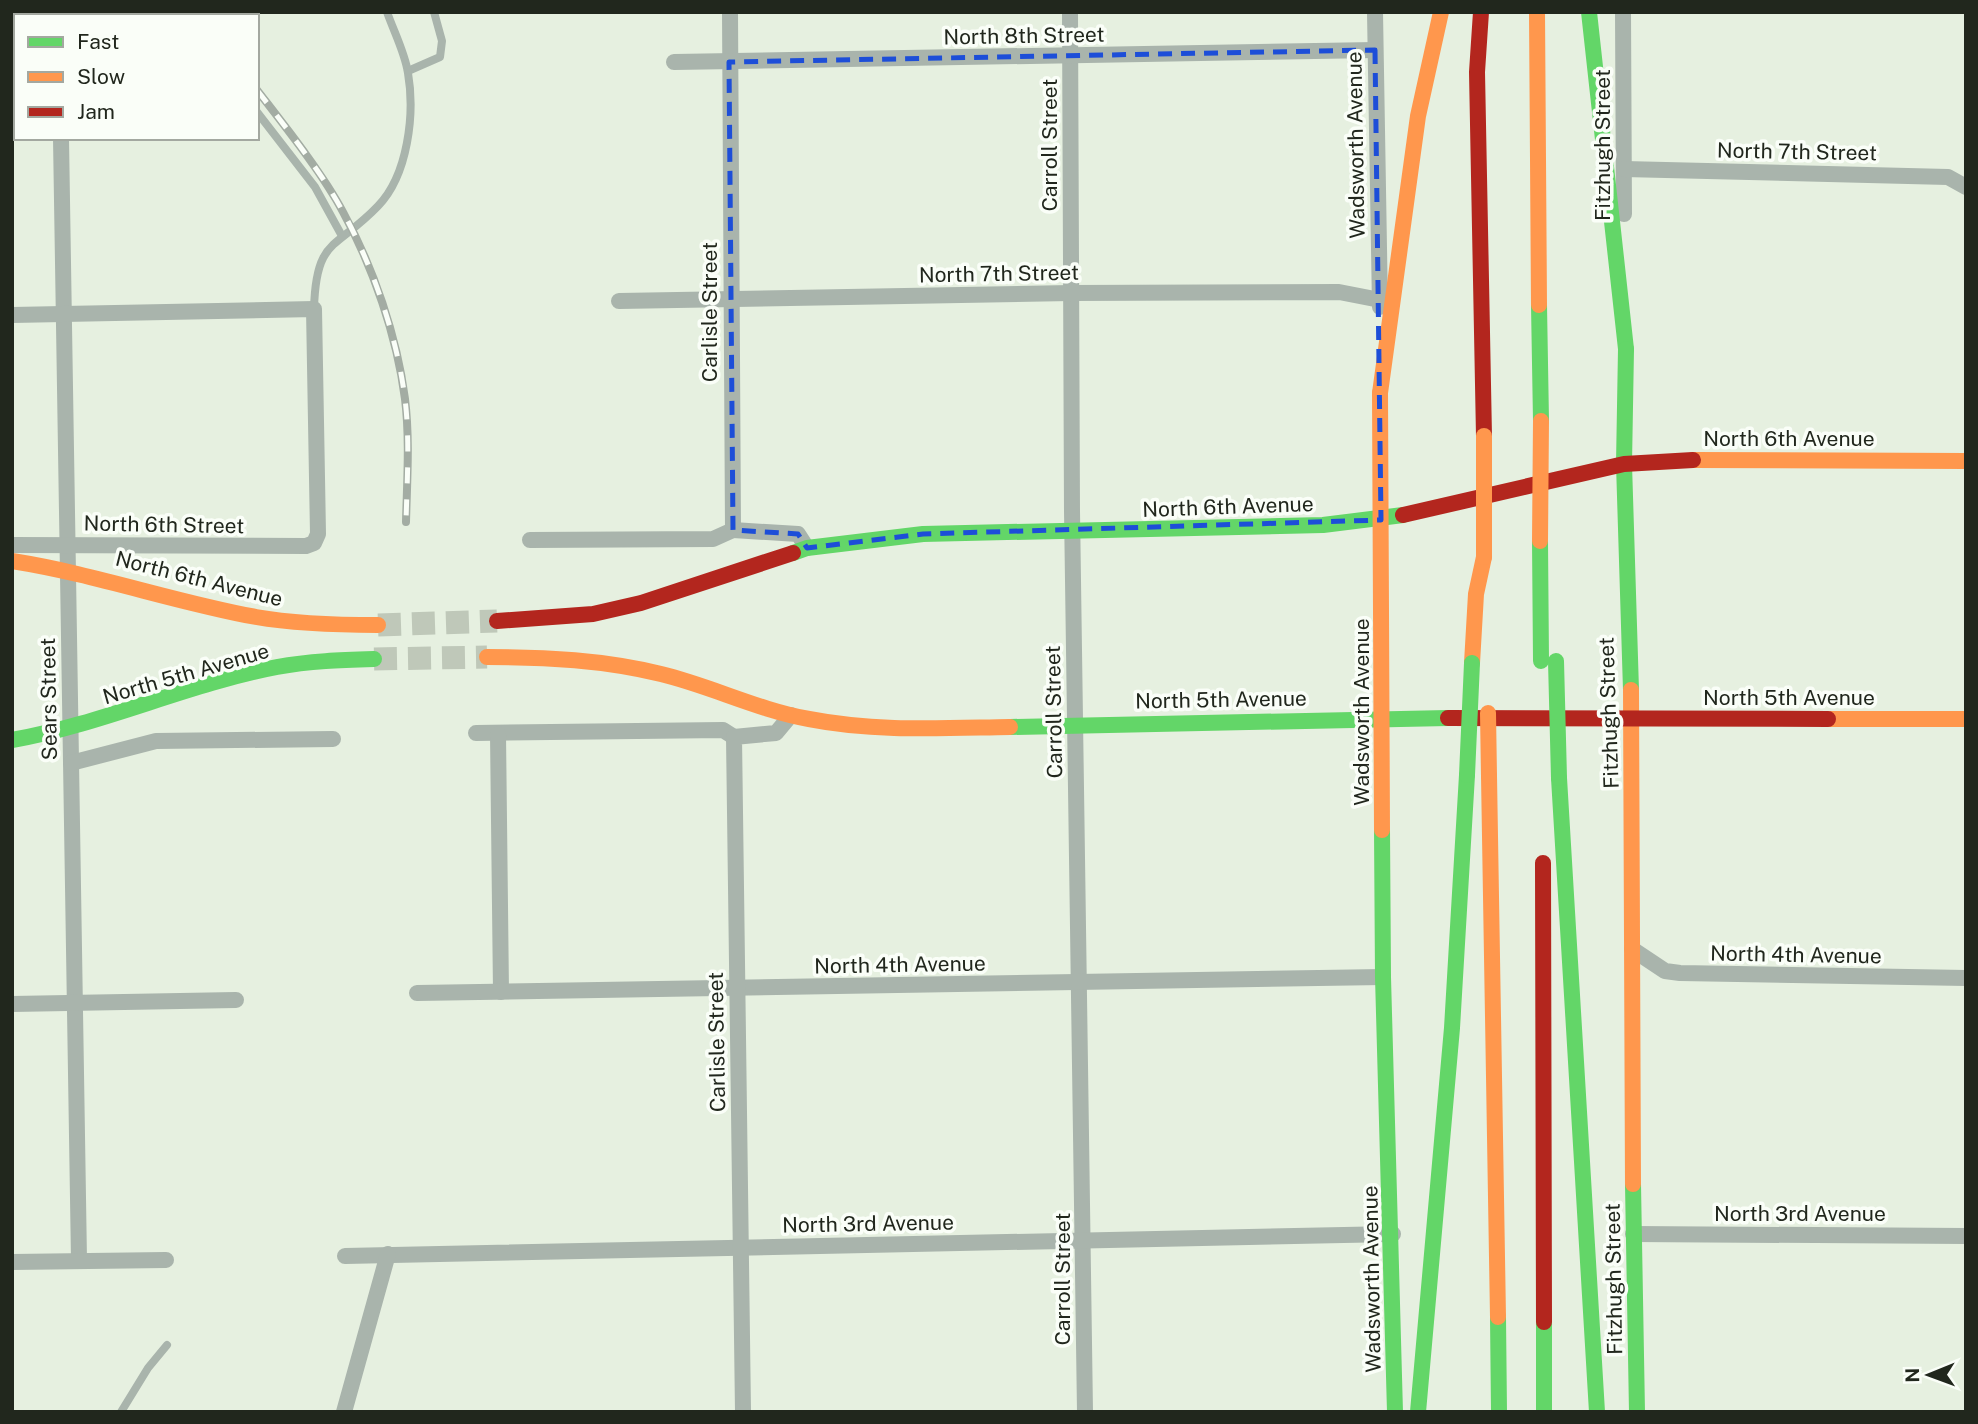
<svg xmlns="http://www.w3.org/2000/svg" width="1978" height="1424" viewBox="0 0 1978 1424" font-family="'Public Sans',sans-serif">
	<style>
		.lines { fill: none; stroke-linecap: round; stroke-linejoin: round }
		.secondary-tunnel { stroke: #bfc8b9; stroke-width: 23; stroke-dasharray: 23 11; stroke-linecap: butt }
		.lane { stroke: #a9b4ac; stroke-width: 8 }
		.street { stroke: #a9b4ac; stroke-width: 16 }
		.fast { stroke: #63d668; stroke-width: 16 }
		.slow { stroke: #ff974d; stroke-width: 16 }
		.jam { stroke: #b3261e; stroke-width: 16 }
		.rail-casing { stroke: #a3aca3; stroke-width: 8 }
		.rail { stroke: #fafef8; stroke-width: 5; stroke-dasharray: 16; stroke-linecap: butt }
		.fast-bridge { stroke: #63d668; stroke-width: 16 }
		.slow-bridge { stroke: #ff974d; stroke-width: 16 }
		.marked { fill: none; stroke: #1d4ed8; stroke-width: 5; stroke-dasharray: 14 9; stroke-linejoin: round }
		.labels { text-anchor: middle; stroke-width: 7; stroke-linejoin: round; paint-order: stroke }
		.street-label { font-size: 21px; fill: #21271d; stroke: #fafef8 }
	</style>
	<rect width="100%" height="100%" fill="#e6f0e0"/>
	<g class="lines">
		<g class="secondary-tunnel">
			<path d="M378,625L497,621"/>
			<path d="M374,659L487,657"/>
		</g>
		<g class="lane">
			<path d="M179,12L182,16"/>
			<path d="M408,71L440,57L442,41L434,12"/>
			<path d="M257,112L315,187L342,236"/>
			<path d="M314,309C316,237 336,250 378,206C408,175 415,114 408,73C405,53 394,32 387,12"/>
			<path d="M121,1412L148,1368L167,1345"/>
		</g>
		<g class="street">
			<path d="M730,12L733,530L798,534L807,548"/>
			<path d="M1070,12L1072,511L1085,1412"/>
			<path d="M1375,12L1380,307"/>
			<path d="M1623,12L1624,214"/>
			<path d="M674,62L1375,50"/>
			<path d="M12,77H16"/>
			<path d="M61,138L79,1260"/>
			<path d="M1624,169L1948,177L1966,187"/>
			<path d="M619,301L1071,293L1339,292L1380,300"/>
			<path d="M12,315L314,309L318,534L314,543L306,546L12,545"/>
			<path d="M530,540L713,539L733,530"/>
			<path d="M476,733L723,730L734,737"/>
			<path d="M498,734L501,992"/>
			<path d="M71,763L156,741L333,739"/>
			<path d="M1632,949L1665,971L1680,973L1966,978"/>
			<path d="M417,993L1383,977"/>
			<path d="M12,1004L236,1000"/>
			<path d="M1633,1234L1966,1236"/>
			<path d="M345,1256L1393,1234"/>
			<path d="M12,1262L166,1260"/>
			<path d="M344,1412L388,1254"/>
			<path d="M743,1412L734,737L776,733L791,715"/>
		</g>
		<g class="fast">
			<path d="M1589,12L1626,349"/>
			<path d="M1539,305L1541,421"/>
			<path d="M1626,349L1624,464L1631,690"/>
			<path d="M1540,541L1541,661"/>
			<path d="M793,553L807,548L923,534L1323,525L1403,515"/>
			<path d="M1010,727L1448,718"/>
			<path d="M12,740C103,724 187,684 277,667C310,661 341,660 374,659"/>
			<path d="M1559,778L1597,1412"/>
			<path d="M1382,830L1383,977L1395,1412"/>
			<path d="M1633,1184L1637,1412"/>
			<path d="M1498,1317L1499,1412"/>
			<path d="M1544,1322V1412"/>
			<path d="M1418,1412L1452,1028L1467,775"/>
		</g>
		<g class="slow">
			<path d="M1537,12L1539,305"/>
			<path d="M1380,393L1382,830"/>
			<path d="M1380,393L1418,116L1441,12"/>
			<path d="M1693,460L1966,461"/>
			<path d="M12,561C95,574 174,602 256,617C296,624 337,625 378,625"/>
			<path d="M487,657C546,657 604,660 661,674C711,686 758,710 809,719C875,732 943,728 1010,727"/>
			<path d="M1472,663L1476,594L1484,557"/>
			<path d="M1631,690L1633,1184"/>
			<path d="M1828,719H1966"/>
			<path d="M1489,776L1498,1317"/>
		</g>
		<g class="jam">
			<path d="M1481,12L1477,72L1484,436"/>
			<path d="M1403,515L1624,464L1693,460"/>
			<path d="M497,621L593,614L641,603L793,553"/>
			<path d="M1448,718L1828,719"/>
			<path d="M1543,863L1544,1322"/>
		</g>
		<defs>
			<g id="rail">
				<path d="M198,12L201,16"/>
				<path d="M257,90C284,125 323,174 343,212C373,267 397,336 405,399C410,440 407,481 406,522"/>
			</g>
		</defs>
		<use href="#rail" class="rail-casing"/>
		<use href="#rail" class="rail"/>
		<g class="fast-bridge">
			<path d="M1556,661L1559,778"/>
			<path d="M1467,775L1472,663"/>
		</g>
		<g class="slow-bridge">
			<path d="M1484,436V557"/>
			<path d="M1540,541L1541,421"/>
			<path d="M1488,713L1489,776"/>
		</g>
	</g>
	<path class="marked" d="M1375,50L1381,520L923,534L807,548L798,534L733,530L729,62Z"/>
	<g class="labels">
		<g class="street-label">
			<text transform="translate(1024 36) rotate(-1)" y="7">North 8th Street</text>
			<text transform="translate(1050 145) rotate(-90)" y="7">Carroll Street</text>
			<text transform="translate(1356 145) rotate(-91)" y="7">Wadsworth Avenue</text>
			<text transform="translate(1603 145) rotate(-90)" y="7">Fitzhugh Street</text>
			<text transform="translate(1797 152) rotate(1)" y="7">North 7th Street</text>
			<text transform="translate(999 274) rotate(-1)" y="7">North 7th Street</text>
			<text transform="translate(710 312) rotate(-90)" y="7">Carlisle Street</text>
			<text x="1789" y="446">North 6th Avenue</text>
			<text transform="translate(1228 507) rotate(-2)" y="7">North 6th Avenue</text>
			<text transform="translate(164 525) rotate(1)" y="7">North 6th Street</text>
			<text transform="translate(199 579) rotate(14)" y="7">North 6th Avenue</text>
			<text transform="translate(186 674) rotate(-16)" y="7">North 5th Avenue</text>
			<text x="1789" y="705">North 5th Avenue</text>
			<text transform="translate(49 699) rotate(-91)" y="7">Sears Street</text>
			<text transform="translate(1221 700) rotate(-1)" y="7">North 5th Avenue</text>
			<text transform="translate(1054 712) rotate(-91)" y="7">Carroll Street</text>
			<text transform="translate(1362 712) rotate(-90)" y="7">Wadsworth Avenue</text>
			<text transform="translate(1609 713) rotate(-92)" y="7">Fitzhugh Street</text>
			<text transform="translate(1796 955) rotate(1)" y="7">North 4th Avenue</text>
			<text transform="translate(900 965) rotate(-1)" y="7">North 4th Avenue</text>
			<text transform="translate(717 1042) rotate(-91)" y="7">Carlisle Street</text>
			<text x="1800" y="1221">North 3rd Avenue</text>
			<text transform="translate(868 1224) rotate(-1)" y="7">North 3rd Avenue</text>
			<text transform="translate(1063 1279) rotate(-90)" y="7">Carroll Street</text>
			<text transform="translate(1372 1279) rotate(-91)" y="7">Wadsworth Avenue</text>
			<text transform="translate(1614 1279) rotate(-91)" y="7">Fitzhugh Street</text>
		</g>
	</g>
	<rect width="1978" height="1424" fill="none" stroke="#21271d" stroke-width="28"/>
	<rect x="14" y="14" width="245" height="126" fill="#fafef8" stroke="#a3a8a0" stroke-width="2"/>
	<rect x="28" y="37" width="35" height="10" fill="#63d668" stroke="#a3a8a0" stroke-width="2"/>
	<text x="77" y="49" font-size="21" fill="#21271d">Fast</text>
	<rect x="28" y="72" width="35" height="10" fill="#ff974d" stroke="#a3a8a0" stroke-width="2"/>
	<text x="77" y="84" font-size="21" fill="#21271d">Slow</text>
	<rect x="28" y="107" width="35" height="10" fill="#b3261e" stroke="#a3a8a0" stroke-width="2"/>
	<text x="77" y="119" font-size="21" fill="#21271d">Jam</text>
	<g transform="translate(1929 1375) rotate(269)" stroke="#fafef8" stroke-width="5" paint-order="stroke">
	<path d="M0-5L12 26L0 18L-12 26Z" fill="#21271d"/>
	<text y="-10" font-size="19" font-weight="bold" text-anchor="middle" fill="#21271d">N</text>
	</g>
</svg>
